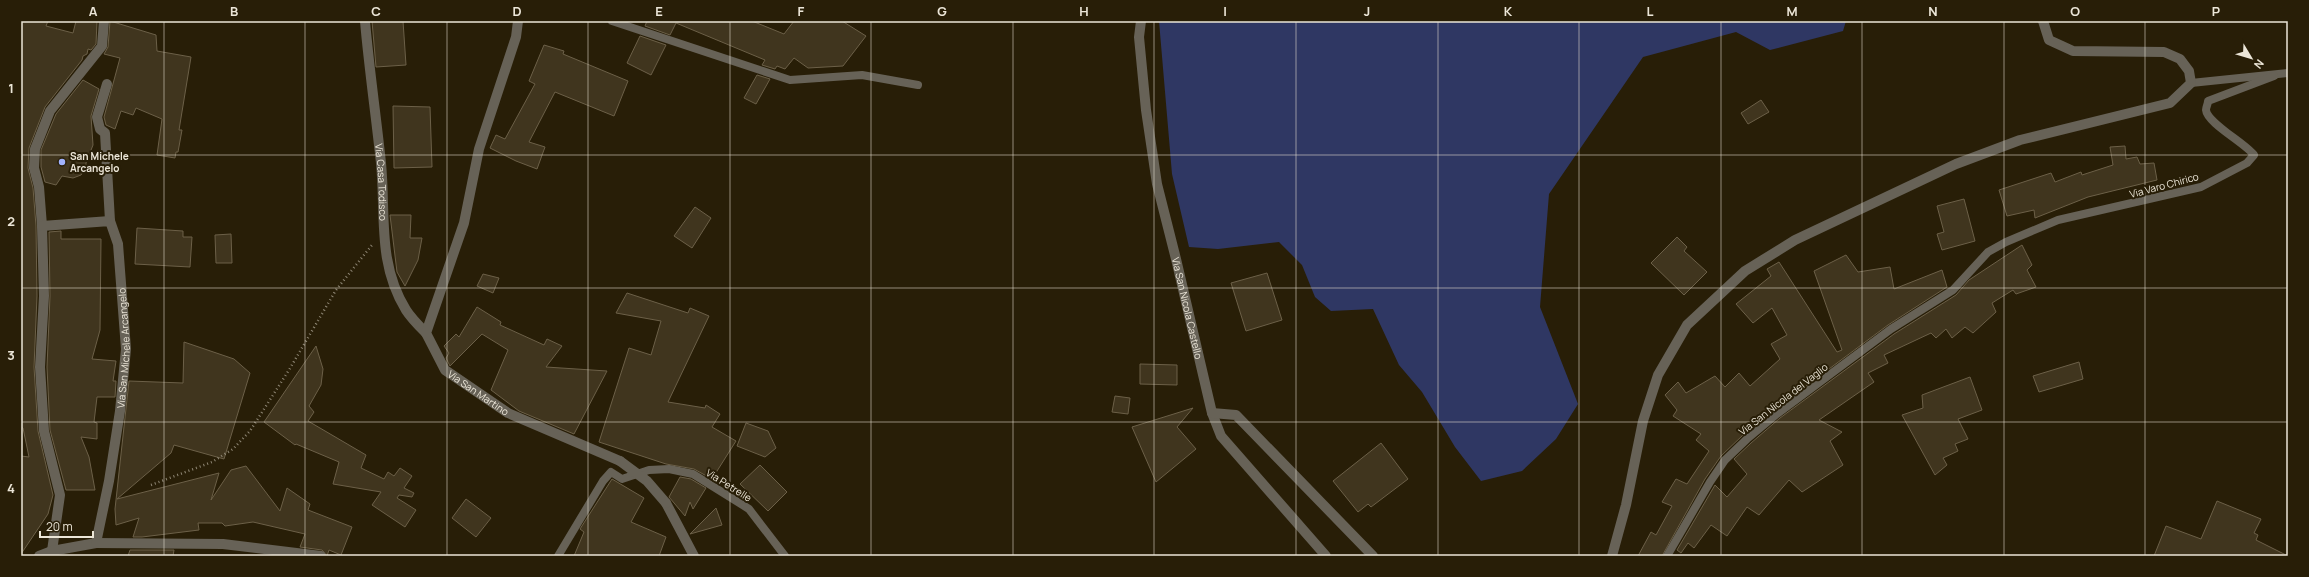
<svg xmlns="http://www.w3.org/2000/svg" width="2309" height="577" viewBox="0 0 2309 577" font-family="Manrope,sans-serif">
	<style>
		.green { fill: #2f3763 }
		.building { fill: #40351e; stroke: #6c6048 }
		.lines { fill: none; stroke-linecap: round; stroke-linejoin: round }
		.path { stroke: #8f8775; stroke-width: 2.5; stroke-dasharray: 1 3; stroke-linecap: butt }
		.service { stroke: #676257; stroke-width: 8 }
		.minor { stroke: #676257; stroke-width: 10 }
		.tertiary { stroke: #676257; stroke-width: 10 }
		.tertiary-bridge { stroke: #676257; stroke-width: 10 }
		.grid { fill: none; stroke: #ece6d8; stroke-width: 1; stroke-opacity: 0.55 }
		.poi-dot { fill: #a1b2fd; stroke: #281e07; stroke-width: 1.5 }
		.labels { text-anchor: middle; stroke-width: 4; stroke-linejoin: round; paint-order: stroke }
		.poi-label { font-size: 10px; font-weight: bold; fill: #ece6d8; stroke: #281e07; text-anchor: start }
		.street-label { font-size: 10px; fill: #ece6d8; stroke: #281e07 }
		.neatline { fill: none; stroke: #ece6d8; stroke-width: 1.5 }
		.grid-label { font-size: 13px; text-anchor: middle; font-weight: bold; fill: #ece6d8 }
	</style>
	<rect width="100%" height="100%" fill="#281e07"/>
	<path class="green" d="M1159,21H1846L1843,31L1770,50L1736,32L1643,57L1549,194L1540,307L1578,404L1556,439L1522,471L1481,481L1455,447L1422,392L1399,365L1373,309L1331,311L1315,297L1302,265L1279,242L1218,249L1189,247L1172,174Z"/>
	<g class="building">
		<path d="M21,21H48L46,26L73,33L76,21H97L96,44L91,50L88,49L87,54L83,56L82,60L45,107L29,148L28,168L33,188L36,226L37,296L34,367L38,431L53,495L48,514L21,554V456L29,457L23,428L21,427Z"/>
		<path d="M110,21L156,35L157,51L191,57L179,130H182L178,152H176L175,158L157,155L162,119L136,108L133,115L121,111L115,129L106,125L104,117L120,58L104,54L108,47Z"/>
		<path d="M372,21H403L406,65L376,67Z"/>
		<path d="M647,21H752L784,34L794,21H842L866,36L843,66L808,68L794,58L785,69L777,66L775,69L762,65L765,60L676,23L670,35L645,26Z"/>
		<path d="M640,36L666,45L651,75L627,63Z"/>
		<path d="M544,45L564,51L563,54L628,81L614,116L555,92L529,142L545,147L537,169L516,161L490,148L496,135L505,139L535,84L529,81Z"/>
		<path d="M757,75L770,79L756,104L744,98Z"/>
		<path d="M83,80L99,89L91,116L93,145L86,163V168L81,175L73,178L62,176L56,185L45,182L41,167V150L56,114Z"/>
		<path d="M1761,100L1769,112L1748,124L1741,113Z"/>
		<path d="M393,106L430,107L432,167L394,168Z"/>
		<path d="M2125,146L2126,159L2137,157L2140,164L2154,163L2157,180L2088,197L2035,218L2034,210L2007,216L1999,190L2051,173L2055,182L2081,172L2082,175L2113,165L2110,147Z"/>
		<path d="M1964,199L1975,241L1942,250L1937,234L1944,232L1937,206Z"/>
		<path d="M695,207L711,218L692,248L674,236Z"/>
		<path d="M390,215H411L410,238H422L418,260L405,286L397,272Z"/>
		<path d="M137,228L183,231V237H192L190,267L135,264Z"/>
		<path d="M61,231V239H101L100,330L92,359L116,361L113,381H116L115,397H97L94,422L97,423V439L81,437L89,457L95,490H66L50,430L47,367L50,296L49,232Z"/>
		<path d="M231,234L232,263H216L215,235Z"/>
		<path d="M1677,237L1687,247L1684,251L1707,272L1684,295L1651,263Z"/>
		<path d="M2022,245L2032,265L2027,270L2036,287L2016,294L2013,290L1992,303L1996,312L1973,333L1965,327L1952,338L1946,329L1936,338L1931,333L1884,355L1888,363L1868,373L1874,382L1819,420L1842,432L1830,441L1843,465L1802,492L1789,480L1759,515L1747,507L1727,536L1711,525L1694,548L1688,543L1681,553L1677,550L1715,485L1727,497L1747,474L1734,459L1751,443L1780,418L1894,334L1956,295L1969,280Z"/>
		<path d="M1846,255L1858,272L1890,267L1894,289L1942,270L1947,287L1888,325L1774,410L1743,435L1721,456L1705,479L1662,556H1638L1651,532L1656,535L1672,506L1662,502L1676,479L1687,484L1709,451L1696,440L1701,434L1673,416L1677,410L1665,395L1678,382L1686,393L1715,376L1725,387L1739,373L1750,386L1780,359L1771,344L1787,335L1772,308L1753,323L1736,304L1771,276L1767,269L1779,262L1837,352L1842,350L1814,271Z"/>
		<path d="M1267,273L1282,320L1246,331L1231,283Z"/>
		<path d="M483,274L499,278L493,293L477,286Z"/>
		<path d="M627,293L688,313L690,308L709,316L668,402L705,408L706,405L720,414L712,427L736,441L712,479L694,469L666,464L599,442L629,348L651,355L661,321L616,313Z"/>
		<path d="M477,307L501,322L500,325L544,345L547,339L562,346L546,367L607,371L574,434L519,411L491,390L508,350L482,334L450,366L446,358L449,353L444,346L456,334L459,337Z"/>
		<path d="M184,342L234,359L250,373L224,459L174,445L171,453L117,499L219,473L211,500L231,470L246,466L280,511L287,488L310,504L308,510L352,527L341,555L329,550L327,556L322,550L300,547L305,534L253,522L225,526L222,523H198L199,530L142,537H133L139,518L116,525L115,509L129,381L183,383Z"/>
		<path d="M316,346L323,369L321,385L309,406L314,412L308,421L366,455L361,468L384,479L388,472L394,476L400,468L412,476L404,488L414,493L412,497L399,495L397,498L416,510L405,527L372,505L381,492L333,484L339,462L296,444L295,445L264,422Z"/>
		<path d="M2079,362L2083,379L2039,392L2033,376Z"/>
		<path d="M1140,364L1177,365V385L1140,384Z"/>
		<path d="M1970,377L1982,410L1958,419L1968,439L1955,444L1958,451L1943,458L1947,465L1935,475L1902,415L1923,408L1922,395Z"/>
		<path d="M1115,396L1130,398L1128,414L1112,412Z"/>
		<path d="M1193,408L1177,427L1196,449L1156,482L1132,427Z"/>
		<path d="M746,423L768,431L776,448L765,457L737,446Z"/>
		<path d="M1381,443L1408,479L1371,507L1368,504L1358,512L1333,481Z"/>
		<path d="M760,465L787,492L768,511L740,484Z"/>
		<path d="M680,477L691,479L706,488L693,509L690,502L685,516L669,497Z"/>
		<path d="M612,479L644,498L631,522L666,537L659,556H574L584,532L580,529Z"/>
		<path d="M466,499L491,518L476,537L452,518Z"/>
		<path d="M2217,501L2261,519L2254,533L2258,535L2256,540L2288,556H2154L2166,526L2201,539Z"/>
		<path d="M716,508L722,525L690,534Z"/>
		<path d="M130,550H174L173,556H128Z"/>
	</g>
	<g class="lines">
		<path class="path" d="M151,485L212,462L233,449L250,431L289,370L336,290L372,245"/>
		<g class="service">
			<path d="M612,21L790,80L862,75L918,85"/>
			<path d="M2191,83L2288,73"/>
			<path d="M558,556L603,481L611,472L622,479L649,470L669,469L693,474L749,509L785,556"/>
			<path d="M1667,556L1710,482L1725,460L1747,439L1777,414L1891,329L1953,290L1988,252L2006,242L2058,220L2201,187L2247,163L2254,155C2245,143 2207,123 2206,110C2206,107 2208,104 2208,101L2274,76"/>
		</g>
		<g class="minor">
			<path id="s1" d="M365,21C369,68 376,115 381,163C386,214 377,263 406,310C411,318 419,326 426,333"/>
			<path id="s2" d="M1141,21L1139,37L1146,110L1157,184L1176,259L1212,413L1221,436L1326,556"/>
			<path d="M107,84L97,117L100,129L105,133L110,221"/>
			<path d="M1212,413L1236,415L1373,556"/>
			<path d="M52,551L60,495L44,431L40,367L44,296L42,226L39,187L34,168L35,149L50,111L102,46L104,21"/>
			<path id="s3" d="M39,556L52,551L96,543L109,481L120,411L126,349L118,244L110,221L42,226"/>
			<path d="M1612,556L1626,505L1643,421L1658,375L1687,325L1745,271L1795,240L1956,164L2020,140L2170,103L2191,83L2189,71L2180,59L2164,52L2073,51L2049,40L2043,21"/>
		</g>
		<g class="tertiary">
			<path id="s4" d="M518,21L516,37L479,149L464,223L426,333L445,370L508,413L620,461"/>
			<path d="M666,503L694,556"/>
			<path d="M96,543L223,544L321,556"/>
		</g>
		<path class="tertiary-bridge" d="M620,461L647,481L666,503"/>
	</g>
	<path class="grid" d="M164,21V556M305,21V556M447,21V556M588,21V556M730,21V556M871,21V556M1013,21V556M1154,21V556M1296,21V556M1438,21V556M1579,21V556M1721,21V556M1862,21V556M2004,21V556M2145,21V556M21,155H2288M21,288H2288M21,422H2288"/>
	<circle class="poi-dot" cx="62" cy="162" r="4"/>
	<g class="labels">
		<g class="poi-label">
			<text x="70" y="160">San Michele<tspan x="70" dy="12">Arcangelo</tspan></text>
		</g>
		<g class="street-label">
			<text dy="4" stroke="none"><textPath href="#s1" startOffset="162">Via Casa Todisco</textPath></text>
			<text transform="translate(2164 185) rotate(-15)" y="4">Via Varo Chirico</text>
			<text dy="4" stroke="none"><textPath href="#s2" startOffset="292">Via San Nicola Castello</textPath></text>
			<text dy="4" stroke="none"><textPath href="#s3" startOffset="256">Via San Michele Arcangelo</textPath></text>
			<text dy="4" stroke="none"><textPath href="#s4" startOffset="408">Via San Martino</textPath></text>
			<text transform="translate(1783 399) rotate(-38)" y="4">Via San Nicola del Vaglio</text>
			<text transform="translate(729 485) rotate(32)" y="4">Via Petrelle</text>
		</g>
	</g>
	<rect width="2309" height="577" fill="none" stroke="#281e07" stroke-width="44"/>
	<g transform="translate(2251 58) rotate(128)" stroke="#281e07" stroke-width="3" paint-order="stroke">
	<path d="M0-3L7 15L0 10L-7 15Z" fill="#ece6d8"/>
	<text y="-6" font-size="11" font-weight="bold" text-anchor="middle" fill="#ece6d8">N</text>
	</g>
	<path d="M40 531v6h53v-6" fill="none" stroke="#ece6d8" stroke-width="2"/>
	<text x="46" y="531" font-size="12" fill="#ece6d8" stroke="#281e07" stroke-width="3" paint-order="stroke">20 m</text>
	<rect x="22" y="22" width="2265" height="533" class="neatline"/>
	<g class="grid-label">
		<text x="93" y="16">A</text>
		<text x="234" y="16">B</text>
		<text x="376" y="16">C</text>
		<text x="517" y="16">D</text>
		<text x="659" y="16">E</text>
		<text x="801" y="16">F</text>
		<text x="942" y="16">G</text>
		<text x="1084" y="16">H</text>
		<text x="1225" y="16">I</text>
		<text x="1367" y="16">J</text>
		<text x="1508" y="16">K</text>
		<text x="1650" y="16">L</text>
		<text x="1792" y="16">M</text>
		<text x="1933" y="16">N</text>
		<text x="2075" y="16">O</text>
		<text x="2216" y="16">P</text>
		<text x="11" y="93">1</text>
		<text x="11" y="226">2</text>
		<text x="11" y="360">3</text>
		<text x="11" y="493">4</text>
	</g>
</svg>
